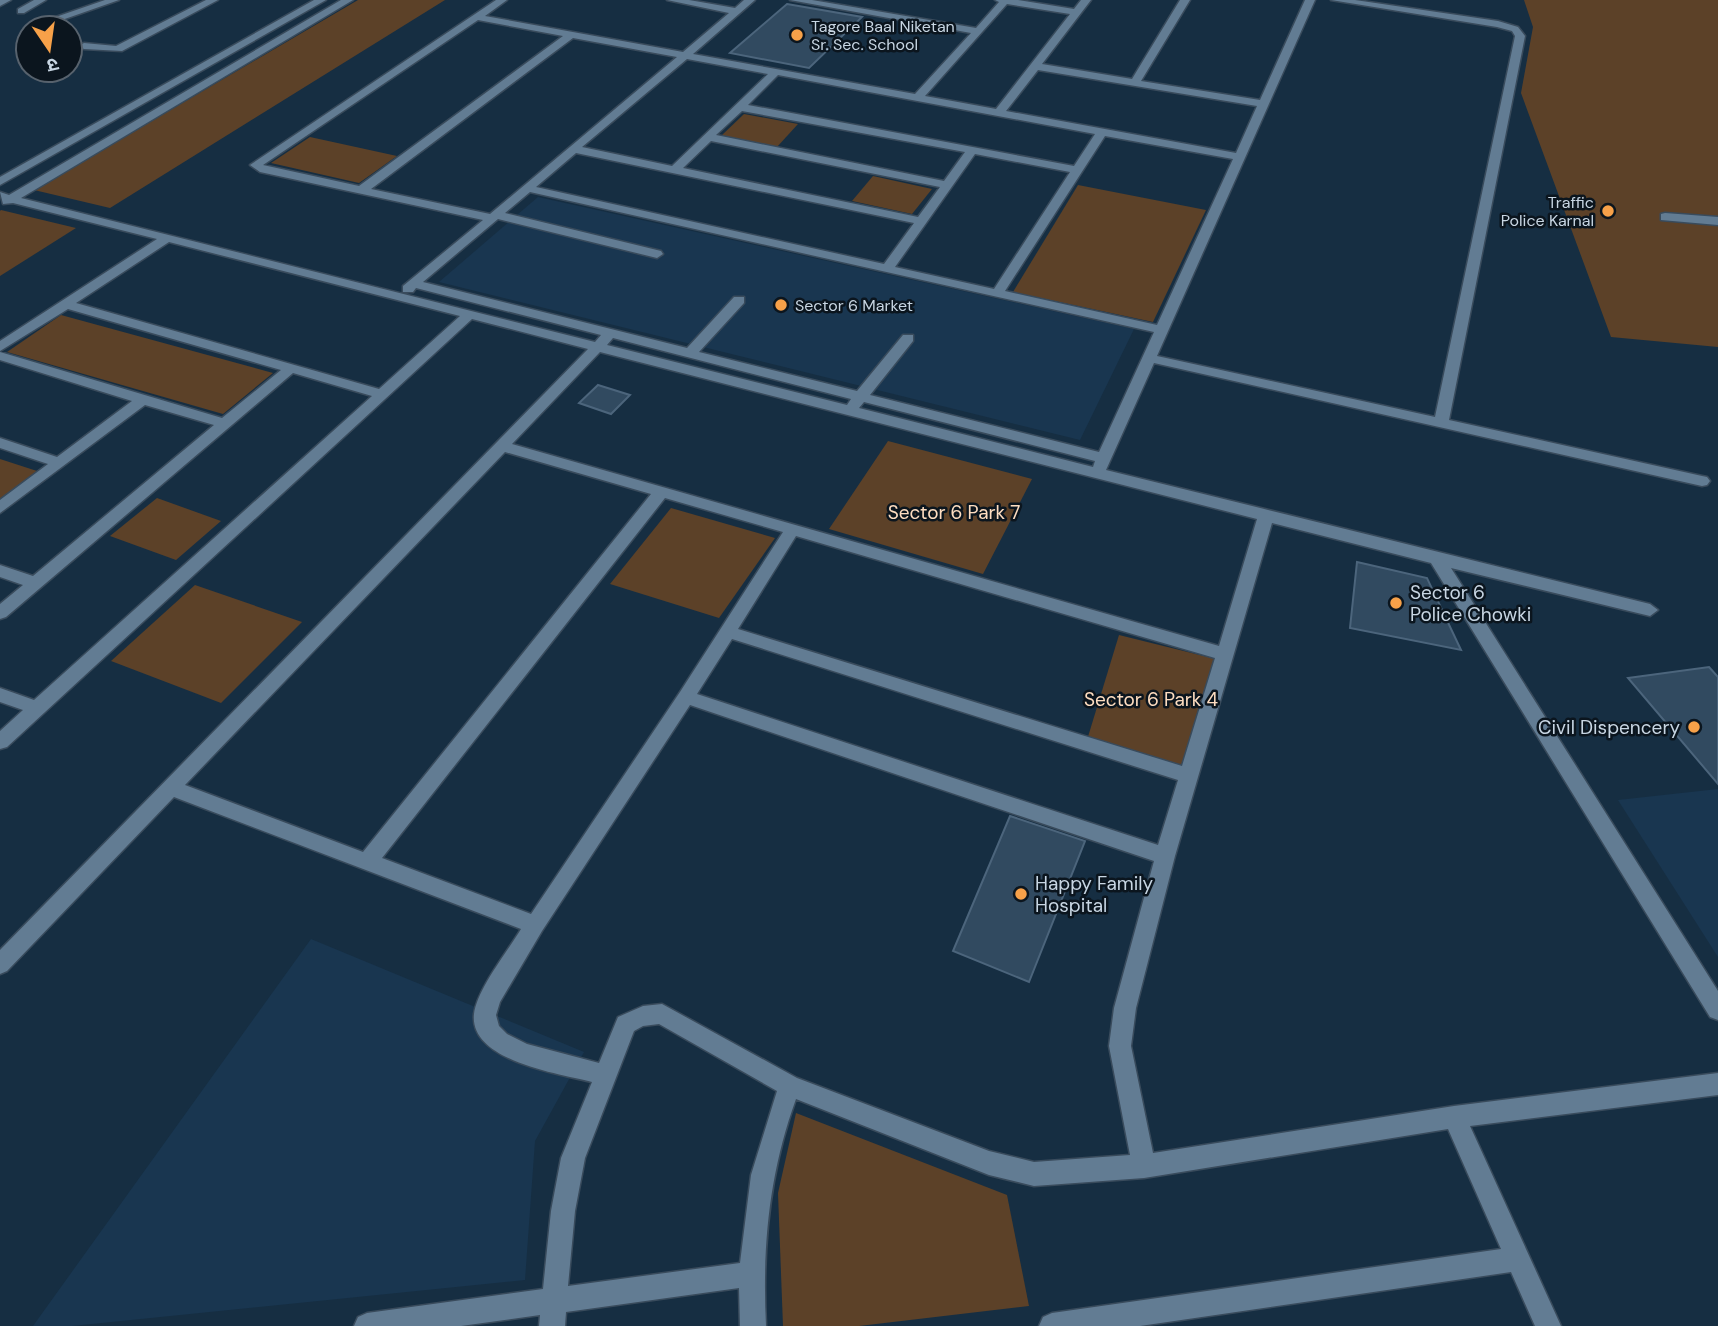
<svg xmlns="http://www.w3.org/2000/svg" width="1718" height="1326" viewBox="0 0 1718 1326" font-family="'DM Sans','Noto Sans Devanagari',sans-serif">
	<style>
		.built { fill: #193650 }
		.green { fill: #5c4128 }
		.building { fill: #314a60; stroke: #4c657c; stroke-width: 2 }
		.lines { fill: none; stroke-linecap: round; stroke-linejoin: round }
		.minor-casing { stroke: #394b5c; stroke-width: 3 }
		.minor { fill: #627c93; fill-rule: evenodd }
		.poi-dot { fill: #f7a149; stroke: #0b151e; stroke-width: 2.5 }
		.labels { text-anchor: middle; stroke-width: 5; stroke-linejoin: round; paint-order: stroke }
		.far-poi-label { font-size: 16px; fill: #c8d6e3; stroke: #0b151e; text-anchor: start }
		.park-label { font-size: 19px; fill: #feddc0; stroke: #0b151e }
		.poi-label { font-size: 19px; fill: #c8d6e3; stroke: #0b151e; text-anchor: start }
	</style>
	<rect width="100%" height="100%" fill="#162e42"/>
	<g class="built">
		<path d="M538,197L1134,329L1080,440L439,282Z"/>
		<path d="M1718,789V957L1618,800Z"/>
		<path d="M311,939L584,1052L535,1141L525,1280L72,1326H33Z"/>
	</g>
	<g class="green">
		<path d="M358,0H445L110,208L34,190Z"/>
		<path d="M1524,0H1718V347L1611,337L1521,93L1533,27Z"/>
		<path d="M744,114L798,124L777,147L721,136Z"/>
		<path d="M310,137L397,156L359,183L271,163Z"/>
		<path d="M873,176L932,189L912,214L852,201Z"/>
		<path d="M1078,185L1206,210L1153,322L1013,292Z"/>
		<path d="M0,211L1,210L76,228L0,276Z"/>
		<path d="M61,315L273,373L223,414L7,352Z"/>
		<path d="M888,441L1032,479L983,574L829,529Z"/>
		<path d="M0,459L37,471L0,499Z"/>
		<path d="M157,498L221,521L176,560L110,536Z"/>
		<path d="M671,508L775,538L719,618L610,584Z"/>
		<path d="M195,585L302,622L221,703L111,661Z"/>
		<path d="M1119,635L1216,659L1182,768L1087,740Z"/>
		<path d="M796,1113L1007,1195L1029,1306L859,1326H783L778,1193Z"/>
	</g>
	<g class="building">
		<path d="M787,4L862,17L809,68L730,53Z"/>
		<path d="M598,385L630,395L611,414L579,403Z"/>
		<path d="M1357,562L1427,578L1461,650L1350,628Z"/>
		<path d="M1709,667L1718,677V784L1628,678Z"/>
		<path d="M1010,816L1085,841L1029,982L953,951Z"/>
	</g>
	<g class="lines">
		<defs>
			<g id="minor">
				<path d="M0,0H11L0,6Z"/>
				<path d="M34,0H46L24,13H18V9Z"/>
				<path d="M105,0H119L39,28H28V31L24,28Z"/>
				<path d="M206,0H218L122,51L84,49L79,46L84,43L116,46Z"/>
				<path d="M314,0H326L0,185V177Z"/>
				<path d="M341,0H353L21,198L595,342L601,335L416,288L413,292H403V286L483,220L260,172L250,165L496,0H507L485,16L683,52L729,13L667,0H689L735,8L744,0H755L693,54L915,94L971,33L790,0H812L976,28L999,2L995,0H1018L1074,9L1081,0H1091L1042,64L1132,79L1180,0H1190L1141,81L1260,100L1305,0H1315L1157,356L1435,417L1515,36L1512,31L1497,27L1331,0H1355L1498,21L1518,27L1525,36L1449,420L1702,476L1707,477L1710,481L1707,485L1702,486L1154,363L1106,470L1650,604L1658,610L1650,616L1451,568L1718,991V1020L1710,1017L1431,563L1272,523L1175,856L1136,1008L1131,1046L1153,1153L1454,1106L1718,1073V1095L1470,1126L1561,1326H1535L1511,1272L1140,1326H1039L1043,1317L1052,1313L1501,1249L1448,1129L1144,1178L1034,1186L989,1175L796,1099C769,1173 762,1248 766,1326H740L739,1288L566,1312L565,1326H539L540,1315L461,1326H354L358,1317L367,1313L543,1289L551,1211L561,1158L592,1082C560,1074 469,1061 474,1014C477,989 508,951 521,929L174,797L7,971L0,974V950L588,349L472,319L7,747L0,749V731L23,710L0,702V688L34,700L372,396L293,373L6,617L0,619V604L23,585L0,577V565L33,576L214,425L145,405L0,513V500L48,464L0,448V438L57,457L132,401L0,360V352L222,418L281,370L68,309L0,351V341L157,239L13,203L3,204L0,192L9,195ZM1007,4L1070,14L996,109L925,96ZM478,20L563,36L359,186L263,165ZM573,38L677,57L490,214L371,189ZM687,59L768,74L672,166L582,147ZM1038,70L1257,106L1236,153L1006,111ZM778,75L1095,134L1074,166L748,105ZM742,111L965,152L944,181L716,135ZM1105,136L1233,159L1157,325L1005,291ZM711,141L940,187L918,217L683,168ZM576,153L914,223L884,264L536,187ZM975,154L1070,172L994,289L895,267ZM530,192L1154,332L1099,452L870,395L913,341V335H903L857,391L699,352L744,303V297H734L687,348L423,282L498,219L657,258L663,254L661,251L505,213ZM169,242L460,316L379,389L76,303ZM613,338L851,399L847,405L607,345ZM600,352L1257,519L1219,646L512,444ZM864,402L1095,461L1093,467L859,408ZM505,452L651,494L363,852L185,785ZM665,498L783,532L680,692L531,914L382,858ZM796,536L1215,658L1182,766L738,629ZM732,639L1178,780L1158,845L697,694ZM690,705L1154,861L1114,1008L1109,1046L1130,1155L1034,1162L989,1151L797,1078L662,1004L643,1006L618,1017L599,1063L527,1044L507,1034L499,1026L496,1015L500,1002L542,931ZM659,1024L777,1091L751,1175L740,1263L568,1286L575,1211L585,1158L634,1031L643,1026Z"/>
				<path d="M1665,213L1718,217V225L1661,220V214Z"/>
			</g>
		</defs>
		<use href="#minor" class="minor-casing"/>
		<use href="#minor" class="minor"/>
	</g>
	<g class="poi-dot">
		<circle cx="797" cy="35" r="7"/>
		<circle cx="1608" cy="211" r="7"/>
		<circle cx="781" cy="305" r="7"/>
		<circle cx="1396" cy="603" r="7"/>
		<circle cx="1694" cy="727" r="7"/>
		<circle cx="1021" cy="894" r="7"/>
	</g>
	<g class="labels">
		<g class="far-poi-label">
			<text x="811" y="32">Tagore Baal Niketan<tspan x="811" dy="18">Sr. Sec. School</tspan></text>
			<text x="1594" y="208" text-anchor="end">Traffic<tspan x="1594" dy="18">Police Karnal</tspan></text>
			<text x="795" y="311">Sector 6 Market</text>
		</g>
		<g class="park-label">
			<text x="954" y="519">Sector 6 Park 7</text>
			<text x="1151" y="706">Sector 6 Park 4</text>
		</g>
		<g class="poi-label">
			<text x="1410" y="599">Sector 6<tspan x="1410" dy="22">Police Chowki</tspan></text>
			<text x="1680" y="734" text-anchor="end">Civil Dispencery</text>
			<text x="1035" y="890">Happy Family<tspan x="1035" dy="22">Hospital</tspan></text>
		</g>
	</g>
	<g transform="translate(49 49) rotate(167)"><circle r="33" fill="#0b151e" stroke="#57626d" stroke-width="2"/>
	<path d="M0-5L12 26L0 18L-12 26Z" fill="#f7a149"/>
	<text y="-10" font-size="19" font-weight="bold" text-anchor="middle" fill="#c8d6e3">उ</text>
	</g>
</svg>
